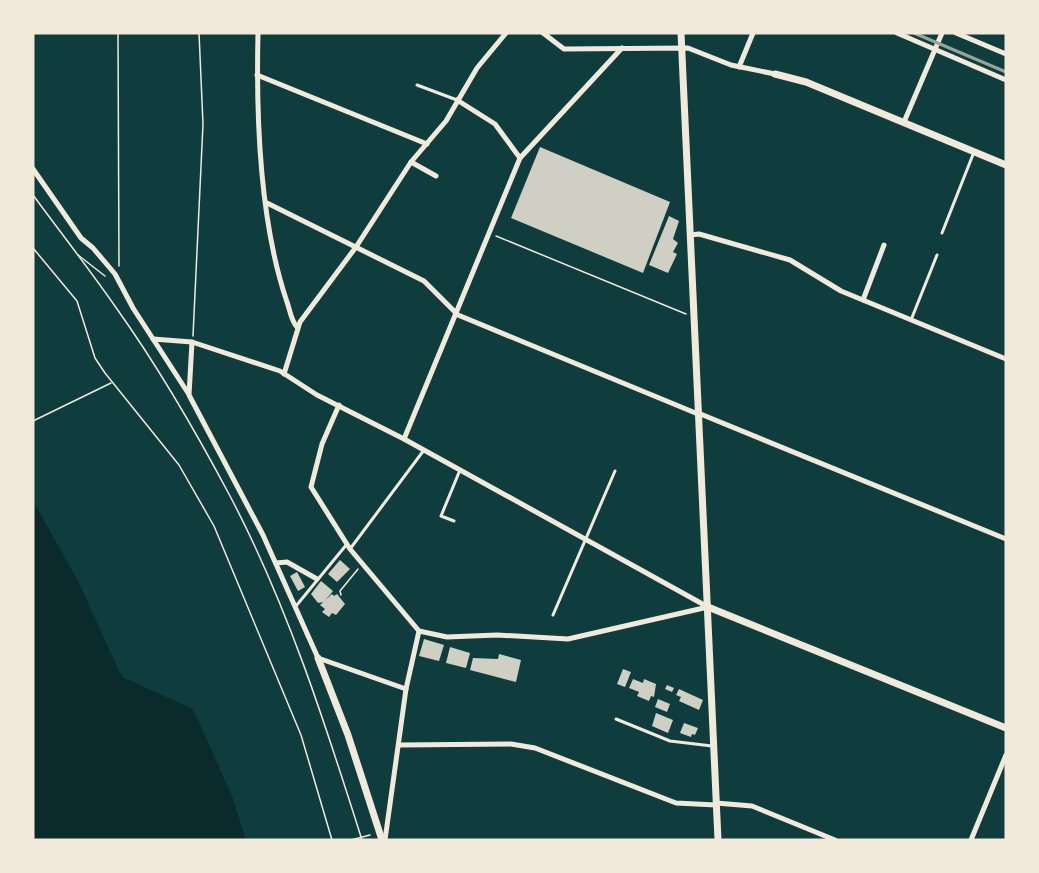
<svg xmlns="http://www.w3.org/2000/svg" width="1039" height="873" viewBox="0 0 1039 873" font-family="Quicksand,sans-serif">
	<style>
		.water { fill: #0a2a2b }
		.building { fill: #cfcfc3 }
		.lines { fill: none; stroke-linecap: round; stroke-linejoin: round }
		.path { stroke: #f1e9da; stroke-width: 1.5 }
		.service { stroke: #f1e9da; stroke-width: 3 }
		.minor { stroke: #f1e9da; stroke-width: 5 }
		.tertiary { stroke: #f1e9da; stroke-width: 7 }
		.rail { stroke: #97a49c; stroke-width: 3 }
	</style>
	<rect width="100%" height="100%" fill="#0f3d3e"/>
	<path class="water" d="M33,501L77,579L122,677L193,709L232,796L246,840H33Z"/>
	<g class="building">
		<path d="M540,147L670,202L643,273L511,218Z"/>
		<path d="M669,216L679,221L673,239L678,243L673,252L677,254L668,273L649,265Z"/>
		<path d="M340,560L350,569L337,582L328,574Z"/>
		<path d="M297,572L305,587L298,591L290,576Z"/>
		<path d="M321,581L333,591L324,602L318,603L311,594Z"/>
		<path d="M332,594L334,596L337,594L345,604L336,615L332,613L329,617L322,612L325,609L320,605Z"/>
		<path d="M424,639L444,645L439,661L419,656Z"/>
		<path d="M450,647L470,653L466,668L446,663Z"/>
		<path d="M499,654L521,660L516,682L470,670L473,658L498,659Z"/>
		<path d="M623,669L631,672L625,687L617,684Z"/>
		<path d="M633,679L643,683L644,679L656,684L654,697L651,696L649,701L637,696L639,692L629,688Z"/>
		<path d="M667,685L674,688L672,692L665,689Z"/>
		<path d="M679,689L703,700L699,710L679,701L681,697L676,695Z"/>
		<path d="M658,699L670,704L667,712L655,707Z"/>
		<path d="M656,713L673,720L668,733L652,726Z"/>
		<path d="M684,723L698,728L695,735L692,734L691,737L680,733Z"/>
	</g>
	<g class="lines">
		<g class="path">
			<path d="M118,33L119,266"/>
			<path d="M33,195C61,233 90,270 117,309C159,368 196,432 230,496C287,604 325,723 362,840"/>
			<path d="M496,236L686,314"/>
			<path d="M33,248L77,301L95,358L105,373L179,465L214,526L301,735L332,840"/>
			<path d="M78,255L105,276"/>
			<path d="M193,336L203,124L199,33"/>
			<path d="M33,421L111,383"/>
			<path d="M341,595L340,591L358,569"/>
			<path d="M351,840L370,835"/>
		</g>
		<g class="service">
			<path d="M417,85L457,100"/>
			<path d="M942,233L974,152"/>
			<path d="M911,320L937,255"/>
			<path d="M454,521L441,516L460,470"/>
			<path d="M350,549L424,450"/>
			<path d="M296,606L347,544"/>
			<path d="M553,615L615,471"/>
			<path d="M616,719L670,741L712,746"/>
		</g>
		<g class="minor">
			<path d="M258,33C256,117 260,223 287,302C290,310 291,321 297,327"/>
			<path d="M543,33L564,49L688,48L731,65L775,74"/>
			<path d="M897,33L1006,80"/>
			<path d="M956,33L1006,54"/>
			<path d="M739,67L753,33"/>
			<path d="M257,75L427,144"/>
			<path d="M457,100L495,124L520,158"/>
			<path d="M904,122L942,33"/>
			<path d="M411,162L436,176"/>
			<path d="M33,169L81,238L93,248L115,274L133,308L188,393"/>
			<path d="M267,203L424,281L458,315L698,414"/>
			<path d="M690,235L699,234L790,260L841,291L1006,359"/>
			<path d="M863,300L884,245"/>
			<path d="M153,339L192,342L280,371L317,395L404,439L708,607"/>
			<path d="M192,342L189,395L263,535L318,658L406,689"/>
			<path d="M284,374L300,322L356,247L411,162L446,121L477,68L506,33"/>
			<path d="M339,405L322,444L311,487L350,549L419,631L447,637L497,635L568,639L708,607"/>
			<path d="M698,413L1006,539"/>
			<path d="M404,439L520,158L622,48"/>
			<path d="M276,563L287,562L317,579"/>
			<path d="M400,745L511,744L535,748L676,803L716,805"/>
			<path d="M716,803L752,806L835,840"/>
			<path d="M385,840L406,689L419,631"/>
			<path d="M971,840L1006,755"/>
		</g>
		<g class="tertiary">
			<path d="M681,33L718,840"/>
			<path d="M775,74L806,82L1006,165"/>
			<path d="M708,607L1006,728"/>
			<path d="M318,658L348,735L382,840"/>
		</g>
		<path class="rail" d="M914,33L1006,72"/>
	</g>
	<rect width="1039" height="873" fill="none" stroke="#f1e9da" stroke-width="69"/>
</svg>
